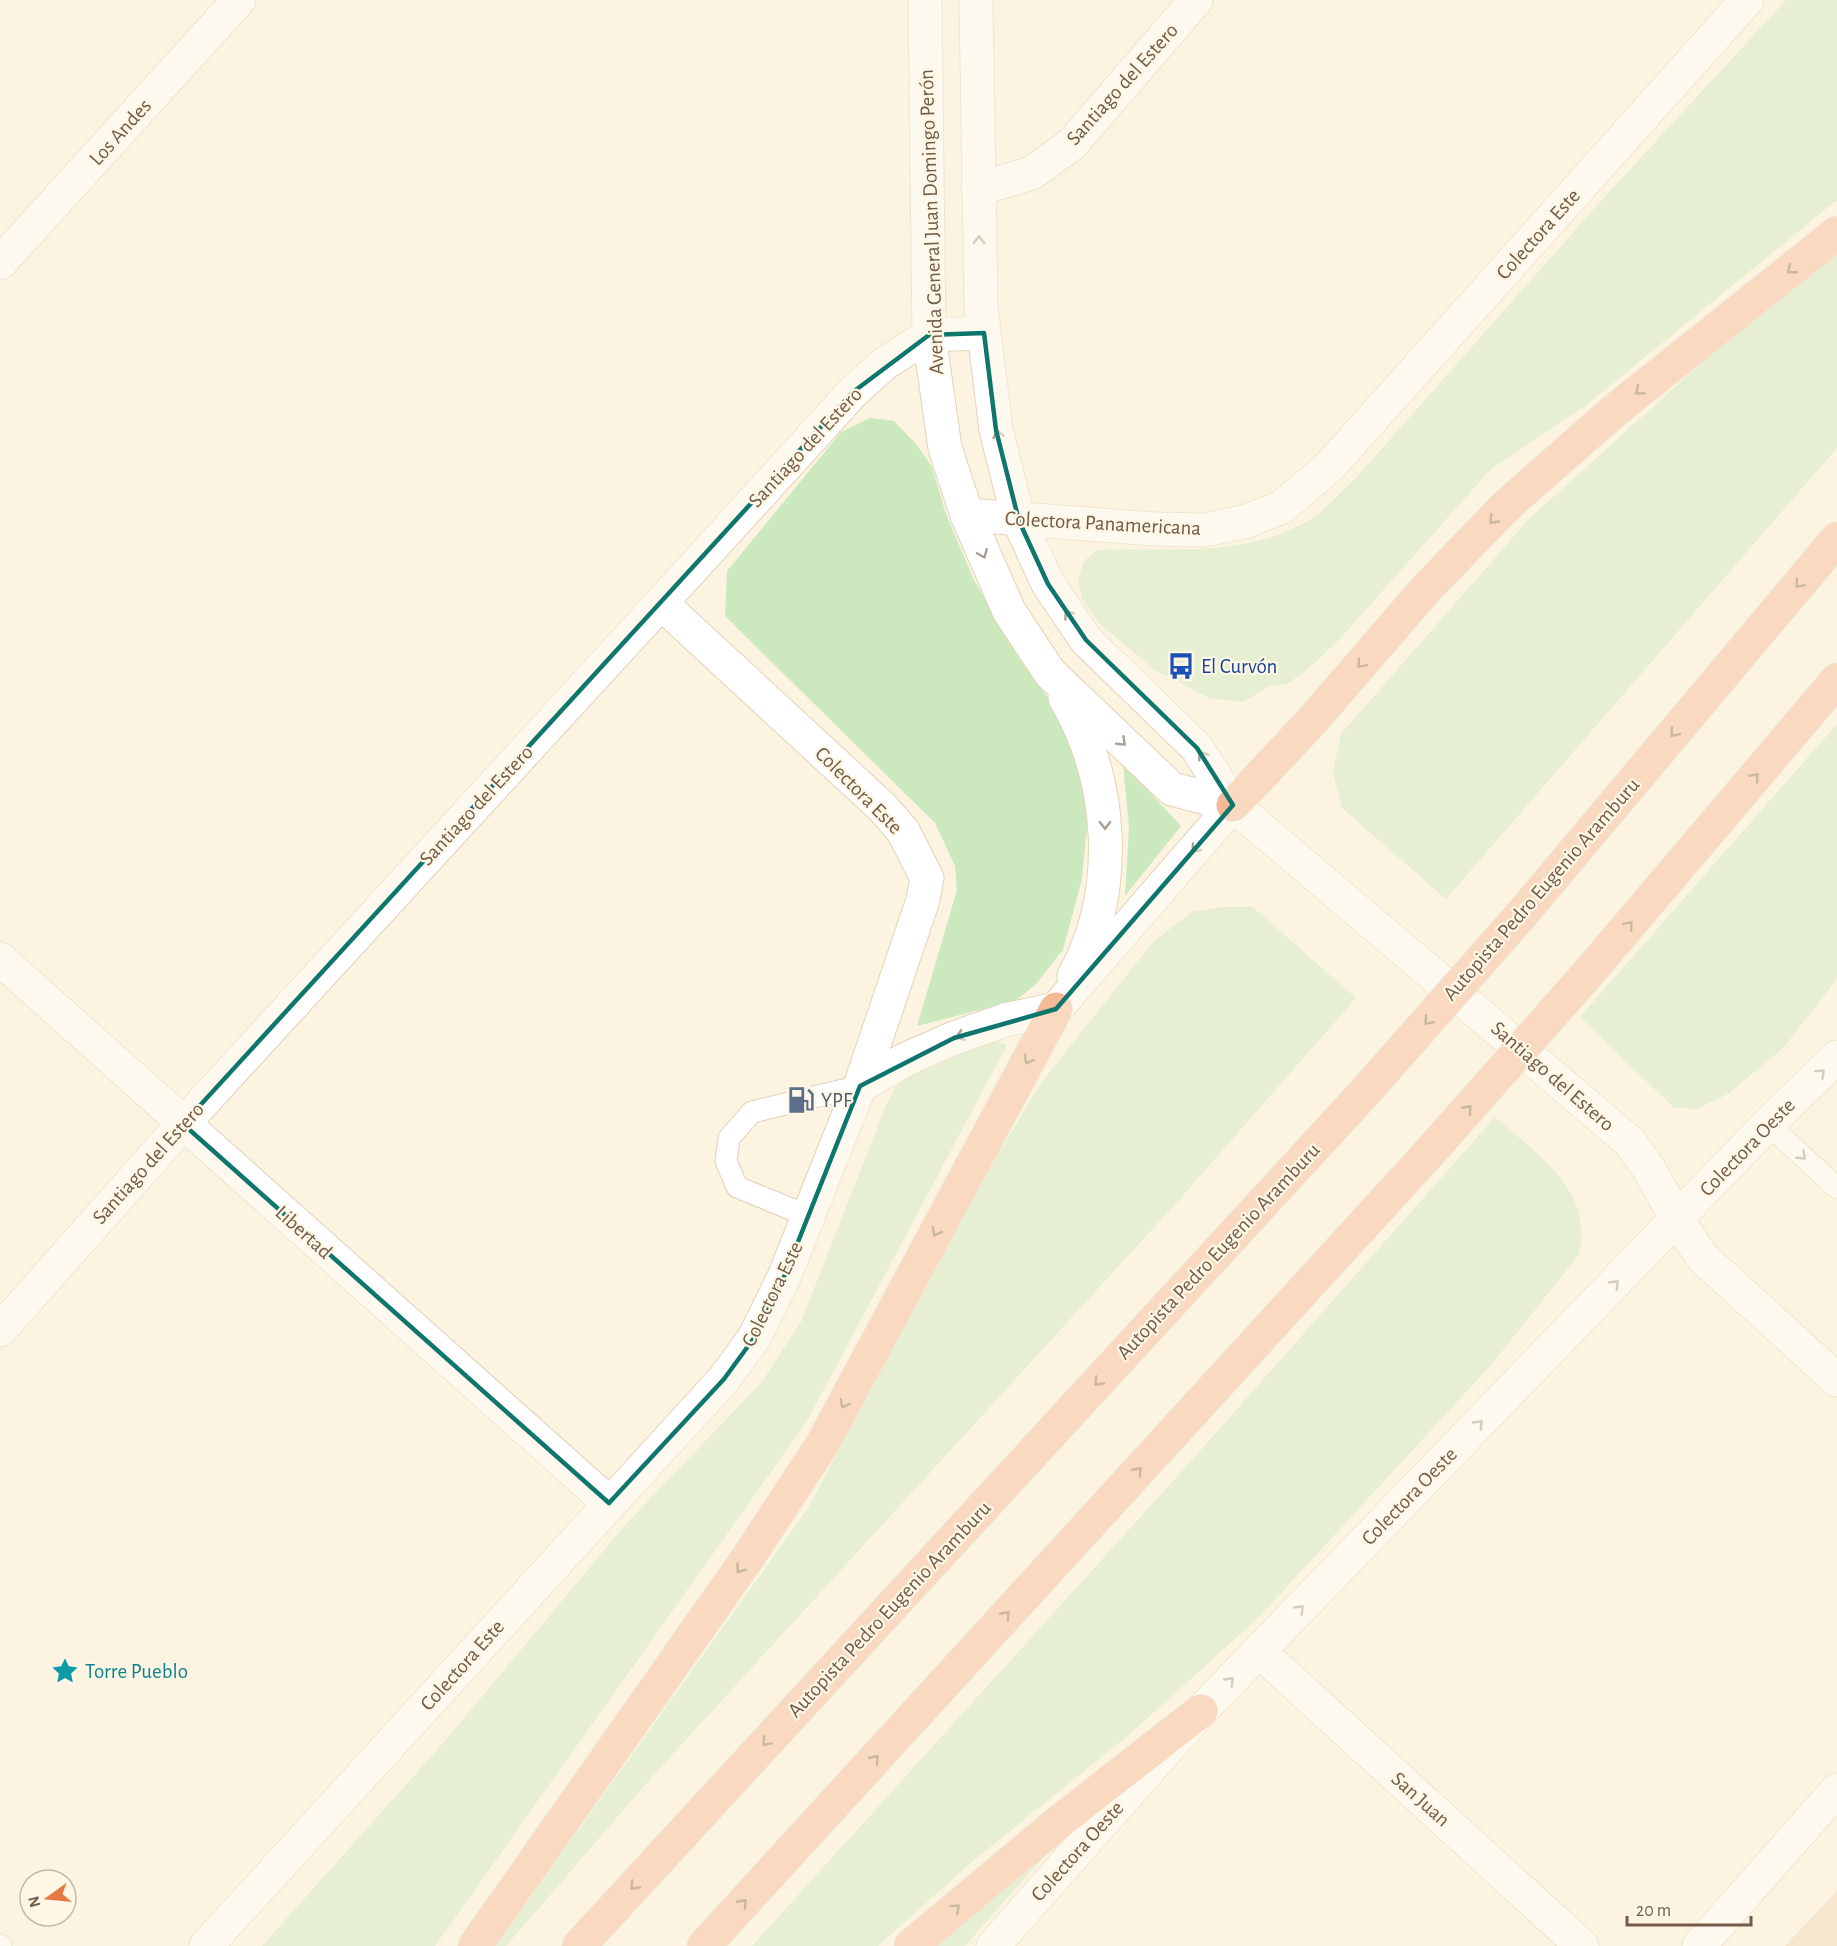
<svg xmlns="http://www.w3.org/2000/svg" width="1837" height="1946" viewBox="0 0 1837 1946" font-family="'Alegreya Sans',sans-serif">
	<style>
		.green { fill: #cce8bf }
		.building { fill: #f1d4b8 }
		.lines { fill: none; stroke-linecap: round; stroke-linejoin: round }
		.lane-casing { stroke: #dfd0bc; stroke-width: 23 }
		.street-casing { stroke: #dfd0bc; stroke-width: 35 }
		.secondary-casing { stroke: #e4d2ba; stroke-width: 35 }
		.highway-casing { stroke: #ddd8d3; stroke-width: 35 }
		.lane { stroke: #fff; stroke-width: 21 }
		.street { stroke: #fff; stroke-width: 33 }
		.secondary { stroke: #fff; stroke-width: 33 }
		.highway { stroke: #f6b997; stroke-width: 33 }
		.highway-bridge-casing { stroke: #ddd8d3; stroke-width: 35; stroke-linecap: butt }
		.highway-bridge { stroke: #f6b997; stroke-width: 33 }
		.oneway { stroke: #aa9d91 }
		.oneway2 { stroke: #8c6e58 }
		.marked { fill: none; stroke: #0f766e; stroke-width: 4.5; stroke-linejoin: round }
		.labels { text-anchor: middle; stroke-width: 4.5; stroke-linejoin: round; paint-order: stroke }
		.street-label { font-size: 21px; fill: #725b48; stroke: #fff7e6 }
		.transit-label { font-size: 21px; fill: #164399; stroke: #fff7e6; text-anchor: start }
		.service-label { font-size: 21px; fill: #4e5e75; stroke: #fff7e6; text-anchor: start }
		.culture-label { font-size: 21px; fill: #0d838f; stroke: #fff7e6; text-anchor: start }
	</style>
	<rect width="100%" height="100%" fill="#fcf4e0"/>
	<g class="green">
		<path d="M1786,0H1837V200L1585,406L1490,470L1338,641L1308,669L1287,684L1268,687L1243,702L1209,698L1155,670L1099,623L1082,599L1078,579L1084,561L1097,550C1170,547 1246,559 1311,519C1327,509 1341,491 1355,479L1601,201Z"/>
		<path d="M1837,247V448L1446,899L1342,808L1333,772L1341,734L1529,519L1781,291Z"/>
		<path d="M870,418L894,421L917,445L932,467L946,514L974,580L1015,652L1048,698L1076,757L1088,816L1082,879L1063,950L1036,984L1015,1001L917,1026L957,890L955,866L935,823L725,616L727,571L841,432Z"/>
		<path d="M1837,724V979L1784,1047L1728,1094L1697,1109L1674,1108L1580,1017Z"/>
		<path d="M1123,764L1181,826L1125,896L1129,827Z"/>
		<path d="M1222,907H1253L1356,998L1178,1201L652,1777L506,1946H496L808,1508L992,1164L1041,1083L1153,942L1192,912Z"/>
		<path d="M989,1038L1007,1045L807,1421L435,1946H262L445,1741L626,1524L761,1383L801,1322L885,1108L899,1079Z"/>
		<path d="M1495,1117C1537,1154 1597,1193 1578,1256L1491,1365L1259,1617L1130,1734L974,1860L878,1946H752L1192,1460Z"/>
		<path d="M1061,1837L965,1946H929Z"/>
	</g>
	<path class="building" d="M1837,1891V1946H1785Z"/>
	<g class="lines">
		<defs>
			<g id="lane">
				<path d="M1768,1124L1837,1188"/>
				<path d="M808,1216L737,1187L726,1161L729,1138L752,1112L860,1086"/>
				<path d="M0,1945L1,1946"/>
			</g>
			<g id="street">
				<path d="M978,189L1032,173L1072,144L1196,0"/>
				<path d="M0,263L239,0"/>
				<path d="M0,959L609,1503"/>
				<path d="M0,1330L183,1124L661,603"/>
				<path d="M1259,1651L1582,1946"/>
				<path d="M1699,1946L1837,1790"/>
			</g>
			<g id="secondary">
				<path d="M925,0L929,335L945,448L967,515L1009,611L1050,673L1172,789L1233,805"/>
				<path d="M976,0L981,307L996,430L1019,521L1048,584L1086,640L1197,748L1233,805L1630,1142L1649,1169L1677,1219L1702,1257L1837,1380"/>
				<path d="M967,515L1155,529L1205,530L1247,521L1282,507L1329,467L1747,0"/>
				<path d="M1065,698C1113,780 1121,890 1074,976"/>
				<path d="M860,1086L906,1059L954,1038L1005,1020L1056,1009L1233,805"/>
				<path d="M206,1946L724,1379L754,1338L784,1277L860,1086L923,900L927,878L903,831L882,807L661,603L853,392L884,364L929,335L984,333"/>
				<path d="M993,1946L1201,1711L1768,1124L1837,1057"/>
			</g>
			<g id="highway">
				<path d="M1233,805L1312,721L1425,590L1506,506L1614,411L1837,233"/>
				<path d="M1522,914L1837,539"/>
				<path d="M1591,970L1837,680"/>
				<path d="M475,1946L749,1556L823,1443L1056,1009"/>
				<path d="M579,1946L1365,1092"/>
				<path d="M704,1946L1429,1153"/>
				<path d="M911,1946L1059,1822L1201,1711"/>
			</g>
		</defs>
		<use href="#lane" class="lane-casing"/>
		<use href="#street" class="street-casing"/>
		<use href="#secondary" class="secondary-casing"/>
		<use href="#highway" class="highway-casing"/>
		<use href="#lane" class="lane"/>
		<use href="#street" class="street"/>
		<use href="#secondary" class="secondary"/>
		<use href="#highway" class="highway"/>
		<defs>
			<g id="highway-bridge">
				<path d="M1365,1092L1522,914"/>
				<path d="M1429,1153L1591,970"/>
			</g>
		</defs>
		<use href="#highway-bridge" class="highway-bridge-casing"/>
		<use href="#highway-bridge" class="highway-bridge"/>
	</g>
	<defs><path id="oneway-chevron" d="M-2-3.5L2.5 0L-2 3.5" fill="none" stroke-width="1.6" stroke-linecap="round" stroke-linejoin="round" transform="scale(1.5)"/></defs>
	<g class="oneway">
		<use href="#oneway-chevron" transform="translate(979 240) rotate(-91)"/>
		<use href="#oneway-chevron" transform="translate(998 434) rotate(-102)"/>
		<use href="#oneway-chevron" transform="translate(983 554) rotate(68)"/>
		<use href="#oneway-chevron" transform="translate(1068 614) rotate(-125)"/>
		<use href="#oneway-chevron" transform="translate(1122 742) rotate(44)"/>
		<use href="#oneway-chevron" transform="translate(1202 755) rotate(-123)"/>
		<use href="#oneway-chevron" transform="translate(1105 825) rotate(89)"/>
		<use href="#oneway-chevron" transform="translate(1195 849) rotate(130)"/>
		<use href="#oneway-chevron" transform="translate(960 1036) rotate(160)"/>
		<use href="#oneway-chevron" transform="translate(1821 1073) rotate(-44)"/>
		<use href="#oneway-chevron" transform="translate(1802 1156) rotate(43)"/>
		<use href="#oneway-chevron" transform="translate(1615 1284) rotate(-46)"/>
		<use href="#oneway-chevron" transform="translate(1479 1424) rotate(-46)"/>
		<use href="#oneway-chevron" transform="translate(1300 1609) rotate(-46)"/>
		<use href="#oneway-chevron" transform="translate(1230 1681) rotate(-46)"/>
	</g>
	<g class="oneway2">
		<use href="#oneway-chevron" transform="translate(1791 270) rotate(141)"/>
		<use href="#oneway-chevron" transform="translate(1639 391) rotate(141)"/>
		<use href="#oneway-chevron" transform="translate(1493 520) rotate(134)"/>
		<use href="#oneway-chevron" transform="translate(1799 584) rotate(130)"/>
		<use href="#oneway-chevron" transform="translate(1361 664) rotate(130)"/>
		<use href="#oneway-chevron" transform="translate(1674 733) rotate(130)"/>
		<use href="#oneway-chevron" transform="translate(1755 777) rotate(-50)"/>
		<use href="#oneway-chevron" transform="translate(1629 925) rotate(-50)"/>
		<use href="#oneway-chevron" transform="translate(1428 1021) rotate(131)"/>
		<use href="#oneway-chevron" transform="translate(1028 1060) rotate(119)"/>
		<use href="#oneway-chevron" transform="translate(1468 1109) rotate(-48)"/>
		<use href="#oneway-chevron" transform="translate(936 1232) rotate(118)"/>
		<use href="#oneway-chevron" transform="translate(1098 1382) rotate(133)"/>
		<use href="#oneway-chevron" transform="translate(844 1404) rotate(118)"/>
		<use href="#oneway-chevron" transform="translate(1138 1471) rotate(-48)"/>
		<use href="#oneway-chevron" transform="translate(740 1569) rotate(125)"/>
		<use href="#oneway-chevron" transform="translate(1006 1615) rotate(-48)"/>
		<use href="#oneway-chevron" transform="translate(766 1742) rotate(133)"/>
		<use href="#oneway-chevron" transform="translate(875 1759) rotate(-48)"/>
		<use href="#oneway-chevron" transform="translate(634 1886) rotate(133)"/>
		<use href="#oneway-chevron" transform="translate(743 1903) rotate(-48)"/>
		<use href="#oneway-chevron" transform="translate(956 1908) rotate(-40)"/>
	</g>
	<path d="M0 0H1837V1946H0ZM984,333L996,430L1019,521L1048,584L1086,640L1197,748L1233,805L1056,1009L954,1038L860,1086L784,1277L754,1338L724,1379L609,1503L183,1124L853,392L929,335Z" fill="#fcf4e0" fill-opacity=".55" fill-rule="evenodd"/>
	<path class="marked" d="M984,333L996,430L1019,521L1048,584L1086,640L1197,748L1233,805L1056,1009L954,1038L860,1086L784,1277L754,1338L724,1379L609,1503L183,1124L853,392L929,335Z"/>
	<defs>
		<symbol id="bus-bare" viewBox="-9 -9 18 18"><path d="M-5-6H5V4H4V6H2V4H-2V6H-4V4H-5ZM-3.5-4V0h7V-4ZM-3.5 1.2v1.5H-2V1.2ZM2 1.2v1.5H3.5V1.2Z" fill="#1a4fb4" stroke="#fff7e6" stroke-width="2.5" paint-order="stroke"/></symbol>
		<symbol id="fuel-bare" viewBox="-9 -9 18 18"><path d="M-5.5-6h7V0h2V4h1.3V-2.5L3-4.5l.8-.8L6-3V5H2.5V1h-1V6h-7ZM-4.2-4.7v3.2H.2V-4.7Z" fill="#5c6f8a" stroke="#fff7e6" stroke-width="2.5" paint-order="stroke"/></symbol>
		<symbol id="sight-bare" viewBox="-9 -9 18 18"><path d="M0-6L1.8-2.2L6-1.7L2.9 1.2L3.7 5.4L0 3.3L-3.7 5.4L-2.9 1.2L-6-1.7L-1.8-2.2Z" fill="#0f9aa8" stroke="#fff7e6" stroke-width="2.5" paint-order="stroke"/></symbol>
	</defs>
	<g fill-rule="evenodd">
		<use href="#bus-bare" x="1162" y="647" width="38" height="38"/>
		<use href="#fuel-bare" x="782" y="1081" width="38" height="38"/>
		<use href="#sight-bare" x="46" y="1652" width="38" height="38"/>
	</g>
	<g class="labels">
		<g class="street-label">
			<text transform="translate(1122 84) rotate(-48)" y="7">Santiago del Estero</text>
			<text transform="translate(120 132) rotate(-48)" y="7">Los Andes</text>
			<text transform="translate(931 222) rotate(-92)" y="7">Avenida General Juan Domingo Perón</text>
			<text transform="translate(1538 234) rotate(-48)" y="7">Colectora Este</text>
			<text transform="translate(805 447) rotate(-47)" y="7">Santiago del Estero</text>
			<text transform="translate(1103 523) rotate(3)" y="7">Colectora Panamericana</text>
			<text transform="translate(859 790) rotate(45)" y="7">Colectora Este</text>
			<text transform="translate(476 805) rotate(-47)" y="7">Santiago del Estero</text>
			<text transform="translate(1541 889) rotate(-49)" y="7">Autopista Pedro Eugenio Aramburu</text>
			<text transform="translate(1553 1076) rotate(41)" y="7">Santiago del Estero</text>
			<text transform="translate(1747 1147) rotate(-46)" y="7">Colectora Oeste</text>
			<text transform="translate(148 1163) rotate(-48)" y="7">Santiago del Estero</text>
			<text transform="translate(304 1232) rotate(42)" y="7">Libertad</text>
			<text transform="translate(1218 1251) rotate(-47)" y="7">Autopista Pedro Eugenio Aramburu</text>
			<text transform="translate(772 1294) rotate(-64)" y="7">Colectora Este</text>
			<text transform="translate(1409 1496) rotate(-46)" y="7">Colectora Oeste</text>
			<text transform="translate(889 1609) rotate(-47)" y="7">Autopista Pedro Eugenio Aramburu</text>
			<text transform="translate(462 1665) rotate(-48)" y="7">Colectora Este</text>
			<text transform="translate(1421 1799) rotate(42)" y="7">San Juan</text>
			<text transform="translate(1077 1851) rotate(-48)" y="7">Colectora Oeste</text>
		</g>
		<g class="transit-label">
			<text x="1201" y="673">El Curvón</text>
		</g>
		<g class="service-label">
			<text x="821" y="1107">YPF</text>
		</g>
		<g class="culture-label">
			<text x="85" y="1678">Torre Pueblo</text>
		</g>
	</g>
	<g transform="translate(48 1898) rotate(255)"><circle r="28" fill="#fff7e6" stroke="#c7b9a7" stroke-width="1.5"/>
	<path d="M0-4.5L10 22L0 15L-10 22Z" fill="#e57945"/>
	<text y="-9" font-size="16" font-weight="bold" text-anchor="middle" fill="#725b48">N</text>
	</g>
	<path d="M1627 1916v9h124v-9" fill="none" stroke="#725b48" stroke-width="3"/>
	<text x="1636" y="1916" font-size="18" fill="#725b48" stroke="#fff7e6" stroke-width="4.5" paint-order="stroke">20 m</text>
</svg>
